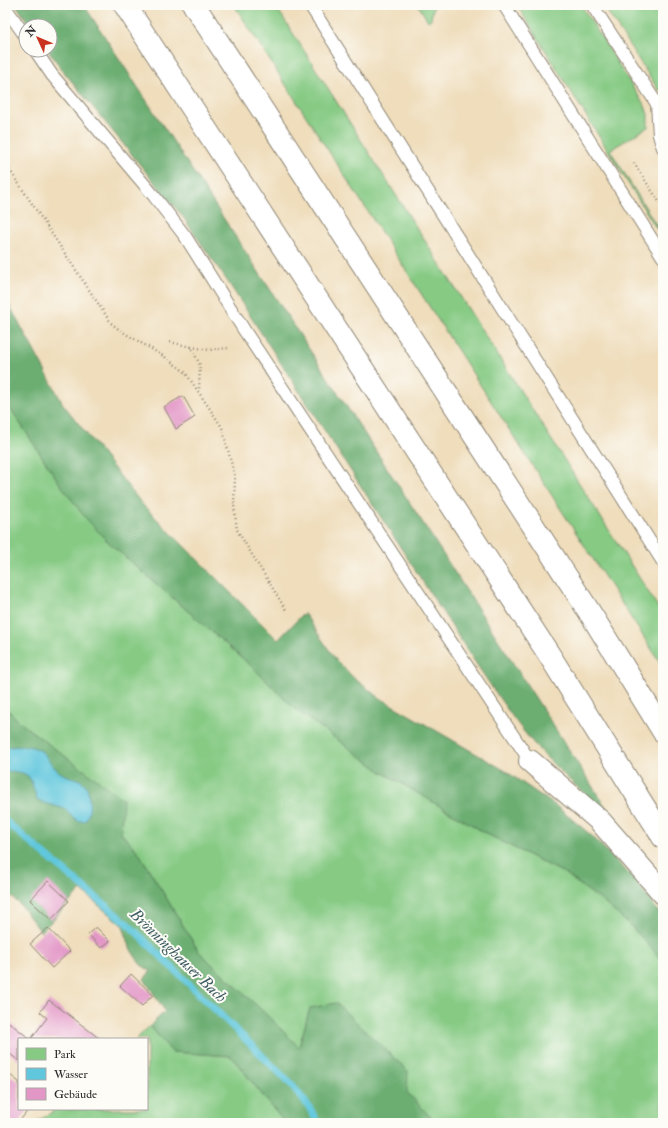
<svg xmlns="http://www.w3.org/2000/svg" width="668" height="1128" viewBox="0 0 668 1128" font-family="'IM FELL Double Pica',serif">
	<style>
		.green { fill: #86ca84; stroke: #587a58 }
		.forest { fill: #6cae72; stroke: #4c6c4e }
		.water { fill: #61c7dd; stroke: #467984 }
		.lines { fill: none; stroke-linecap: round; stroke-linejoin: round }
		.stream { stroke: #61c7dd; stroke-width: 7 }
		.building { fill: #e397c7 }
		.service-casing { stroke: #8d8473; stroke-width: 14 }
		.motorway-casing { stroke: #8d8473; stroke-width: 24 }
		.path { stroke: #8d8473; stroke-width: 2.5; stroke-dasharray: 1 3; stroke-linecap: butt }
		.service { stroke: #fff; stroke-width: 12 }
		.motorway { stroke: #fff; stroke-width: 22 }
		.labels { text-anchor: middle; stroke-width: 4; stroke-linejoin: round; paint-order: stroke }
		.water-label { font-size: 16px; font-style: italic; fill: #3b5a60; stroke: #fdfcf7 }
	</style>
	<rect width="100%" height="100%" fill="#fdfcf7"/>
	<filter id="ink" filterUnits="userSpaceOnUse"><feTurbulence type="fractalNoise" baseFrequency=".025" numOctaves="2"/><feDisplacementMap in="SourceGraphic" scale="8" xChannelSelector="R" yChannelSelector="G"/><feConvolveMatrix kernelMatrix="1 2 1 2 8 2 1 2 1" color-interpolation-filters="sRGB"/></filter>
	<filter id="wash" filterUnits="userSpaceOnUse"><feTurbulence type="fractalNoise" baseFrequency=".012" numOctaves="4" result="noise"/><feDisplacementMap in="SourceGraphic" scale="16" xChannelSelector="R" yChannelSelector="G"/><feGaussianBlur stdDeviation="0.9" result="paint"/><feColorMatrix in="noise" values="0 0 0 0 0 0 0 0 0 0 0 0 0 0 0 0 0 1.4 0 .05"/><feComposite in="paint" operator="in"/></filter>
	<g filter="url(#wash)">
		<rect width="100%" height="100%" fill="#efddbb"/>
		<g class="green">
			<path d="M234,5H275L663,615V667Z"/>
			<path d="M418,5H434L431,19L428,21Z"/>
			<path d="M517,5H581L645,106L648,114V127L610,150L663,236V239Z"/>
			<path d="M603,5H663V87L659,91Z"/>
			<path d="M5,400L60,484L107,541L250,665L295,708L382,772L489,835L564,873L602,901L632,927L663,961V1123H436L407,1092L310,1008L299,1047L268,1016L199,952L139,853L121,833L122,799L23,725L5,707Z"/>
			<path d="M150,1026L172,1052L231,1056L285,1123H35L57,1109H147V1039H136Z"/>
		</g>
		<g class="forest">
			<path d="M16,5H84L421,520L614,820C587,796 560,773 536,746C513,720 494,690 475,662L230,285L183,217L64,72L48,50H50V26H31Z"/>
			<path d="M5,297L63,404L142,504L278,640L304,613L336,660L356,680L380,698L504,770L556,806L591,835L635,880L663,918V961L632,927L602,901L564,873L489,835L382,772L295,709L250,665L107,541L83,515L60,484L5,400Z"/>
			<path d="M5,707L23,725L123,799L121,833L139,853L199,952L268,1016L299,1047L310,1008L336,1003L408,1071L407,1092L436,1123H285L231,1056L172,1052L150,1026L165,1011L144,979L151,971L141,965L131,950L123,926L81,890L41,932L21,906L5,890Z"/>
		</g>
		<path class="water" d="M27,746C45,749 44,756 55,768C69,783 87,772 89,797C90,807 90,813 85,821H78L70,815L66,809L44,803L37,799C29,776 33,772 5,771V747Z"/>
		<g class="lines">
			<path class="stream" d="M5,821L131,927L291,1084L309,1107L318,1123"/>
		</g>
		<g id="blocks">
			<g class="building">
				<path d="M183,396L195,417L176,429L164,407Z"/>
				<path d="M48,881L69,901L51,920L30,900Z"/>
				<path d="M96,927L110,941L101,948L88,934Z"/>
				<path d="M48,928L70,951L52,968L30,944Z"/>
				<path d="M131,974L153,995L142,1006L120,986Z"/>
				<path d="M49,1000L73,1018L100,1039H31L47,1018L40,1012Z"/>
				<path d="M5,1019L30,1039H19V1061L5,1050Z"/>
				<path d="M5,1071L19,1082V1109H29L18,1123L5,1122Z"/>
			</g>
		</g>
	</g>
	<g filter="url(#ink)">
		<use href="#blocks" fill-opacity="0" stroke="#8d8473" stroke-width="1"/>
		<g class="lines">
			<defs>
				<g id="service">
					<path d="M310,5L663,562"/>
					<path d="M504,5L663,257"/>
					<path d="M592,5L657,104L659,135L663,148"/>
					<path d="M5,7L26,37"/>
					<path d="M35,50L52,75L154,196L185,236L246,333L530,761"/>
				</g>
				<g id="motorway">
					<path d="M125,5L548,653L663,837"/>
					<path d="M194,5L592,616L663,731"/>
					<path d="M530,761L600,821L663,893"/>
				</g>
			</defs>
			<use href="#service" class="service-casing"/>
			<use href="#motorway" class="motorway-casing"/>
			<g class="path">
				<path d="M5,163L111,323L121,331L165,357L185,372L222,427L235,477L234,505L237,530L286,610"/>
				<path d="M634,163L663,208"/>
				<path d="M170,342L191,347L200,365L199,391"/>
				<path d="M191,347L210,350L228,348"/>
			</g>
			<use href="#service" class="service"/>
			<use href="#motorway" class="motorway"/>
		</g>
	</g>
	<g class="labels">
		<g class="water-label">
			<text transform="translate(179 955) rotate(44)" y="6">Brönninghauser Bach</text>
		</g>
	</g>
	<rect width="668" height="1128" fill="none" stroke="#fdfcf7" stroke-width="20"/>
	<rect x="18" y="1038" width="130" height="72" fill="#fdfcf7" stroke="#a9a8a5"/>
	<rect x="26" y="1048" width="20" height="12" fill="#86ca84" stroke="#a9a8a5"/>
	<text x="54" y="1058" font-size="12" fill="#2b2b2b">Park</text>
	<rect x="26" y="1068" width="20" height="12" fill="#61c7dd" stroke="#a9a8a5"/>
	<text x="54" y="1078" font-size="12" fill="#2b2b2b">Wasser</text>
	<rect x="26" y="1088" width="20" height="12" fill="#e397c7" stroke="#a9a8a5"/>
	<text x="54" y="1098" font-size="12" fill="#2b2b2b">Gebäude</text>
	<g transform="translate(38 38) rotate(314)"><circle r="19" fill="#fdfcf7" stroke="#a9a8a5"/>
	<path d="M0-3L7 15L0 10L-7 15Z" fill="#c8321e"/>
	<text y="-6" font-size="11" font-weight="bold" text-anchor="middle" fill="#2b2b2b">N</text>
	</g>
</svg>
